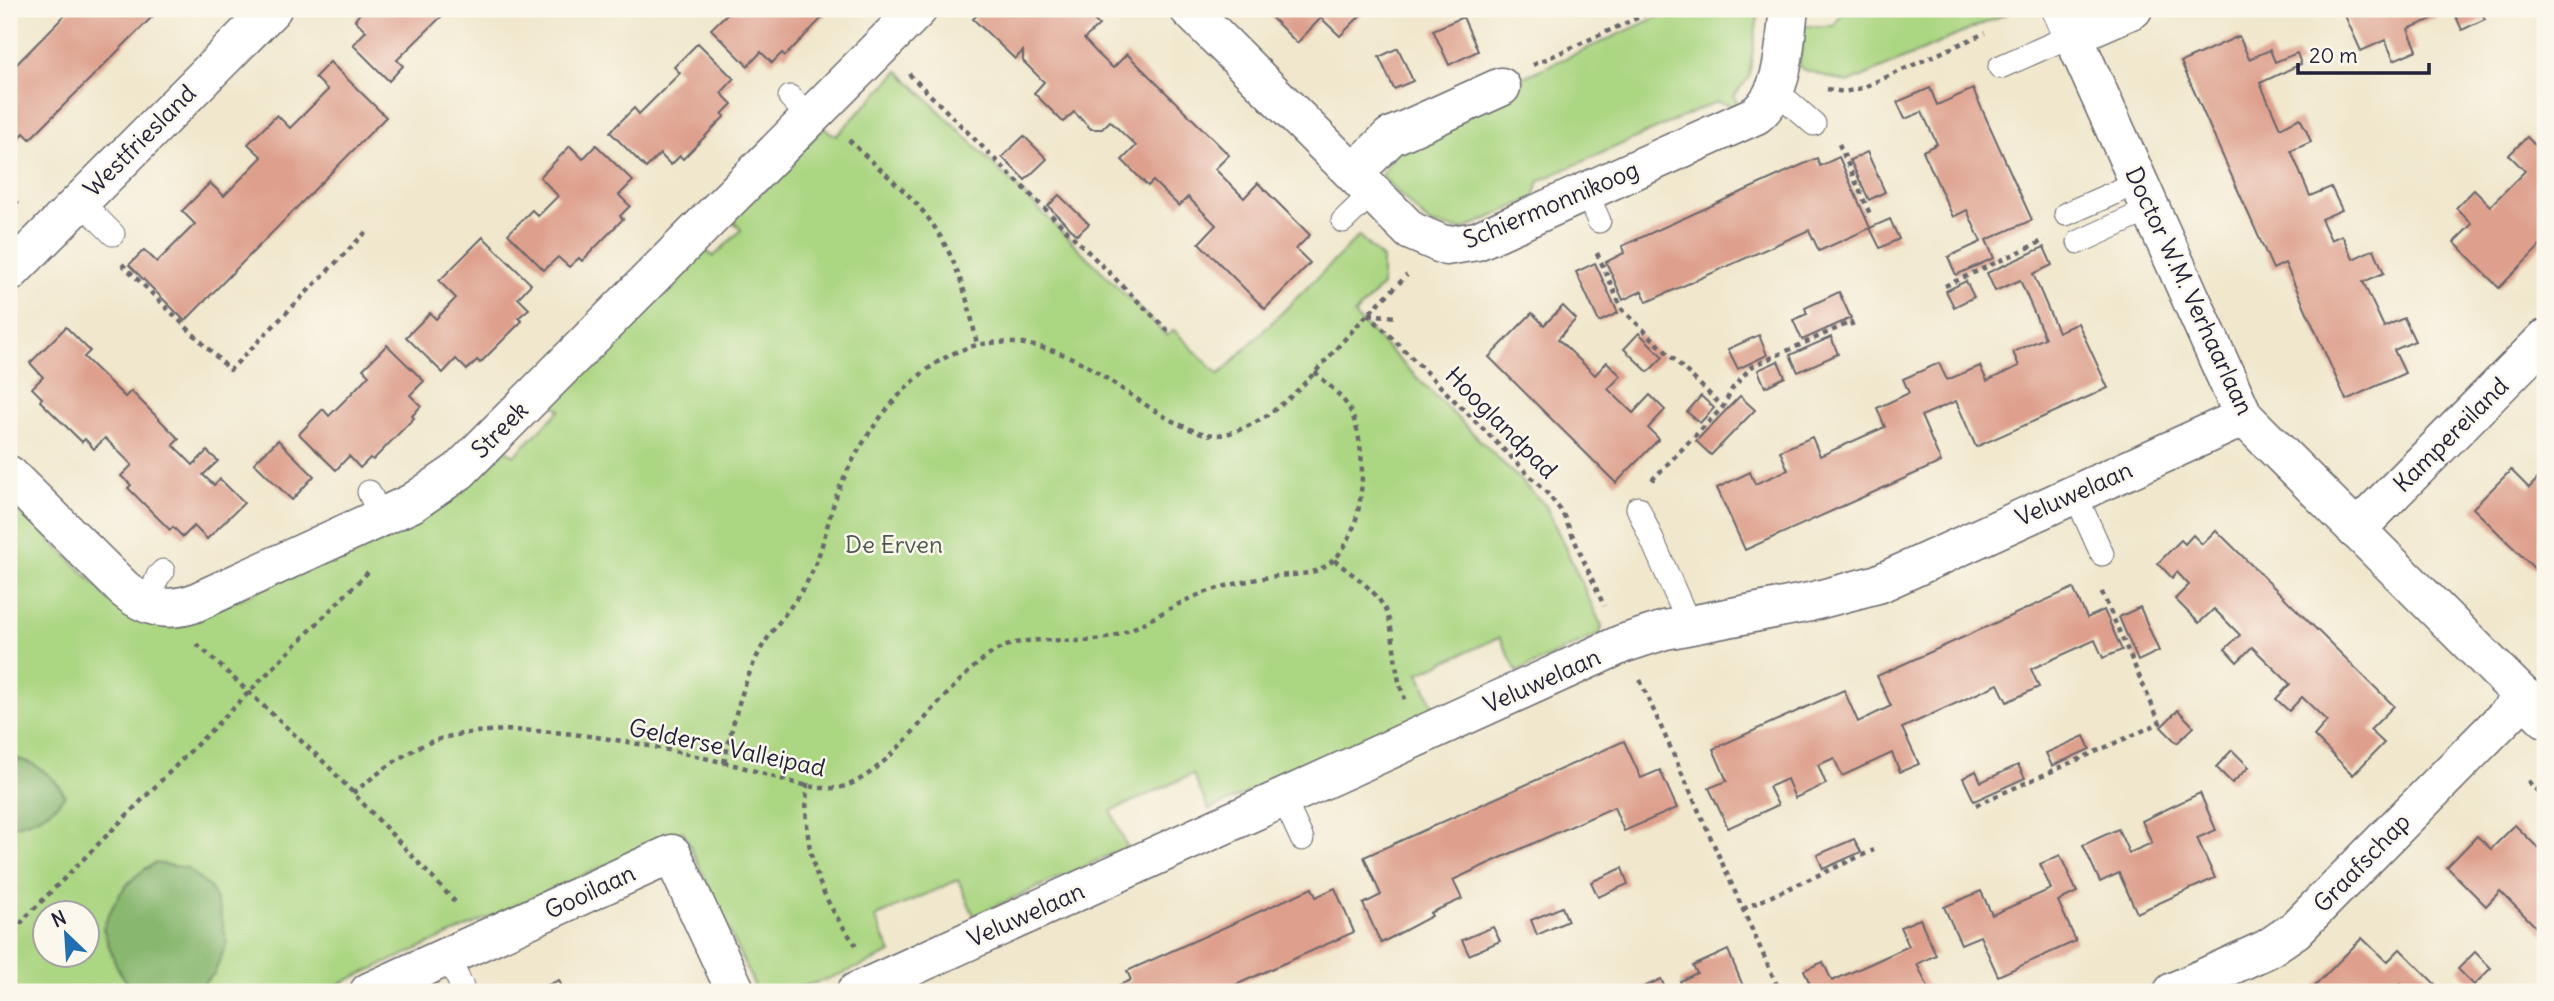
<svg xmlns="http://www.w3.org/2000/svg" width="2554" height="1001" viewBox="0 0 2554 1001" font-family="Delius,sans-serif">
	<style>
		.green { fill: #abd682; stroke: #667c5e; stroke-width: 2; fill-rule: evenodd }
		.forest { fill: #88b770; stroke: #556c56; stroke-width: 2 }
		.building { fill: #dea08d }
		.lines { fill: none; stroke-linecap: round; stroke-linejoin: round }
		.lane-casing { stroke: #6a676e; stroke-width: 25 }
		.street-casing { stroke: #6a676e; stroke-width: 41 }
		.path { stroke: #6a676e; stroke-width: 4.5; stroke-dasharray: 5 5; stroke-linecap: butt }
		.lane { stroke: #fff; stroke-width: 23 }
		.street { stroke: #fff; stroke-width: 38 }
		.labels { text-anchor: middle; stroke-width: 5; stroke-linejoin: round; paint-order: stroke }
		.street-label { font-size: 24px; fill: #22223b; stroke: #fbf7ec }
		.park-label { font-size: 24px; fill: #4b5850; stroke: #fbf7ec }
	</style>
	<rect width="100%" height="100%" fill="#fbf7ec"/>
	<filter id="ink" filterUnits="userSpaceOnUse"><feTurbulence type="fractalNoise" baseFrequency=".0143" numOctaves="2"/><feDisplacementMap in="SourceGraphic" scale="14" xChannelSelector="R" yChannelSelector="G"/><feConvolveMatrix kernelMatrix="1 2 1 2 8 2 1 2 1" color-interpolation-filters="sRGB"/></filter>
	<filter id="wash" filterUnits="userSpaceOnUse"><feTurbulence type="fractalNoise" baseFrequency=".00686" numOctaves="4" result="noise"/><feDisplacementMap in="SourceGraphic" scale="28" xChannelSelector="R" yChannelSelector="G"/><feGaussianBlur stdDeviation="1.57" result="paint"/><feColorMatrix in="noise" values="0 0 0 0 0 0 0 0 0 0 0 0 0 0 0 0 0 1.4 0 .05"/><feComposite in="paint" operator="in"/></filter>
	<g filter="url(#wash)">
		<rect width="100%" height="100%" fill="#f0e7cc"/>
		<g class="green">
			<path d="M1675,9H1759L1749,77L1734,96L1739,107L1716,102L1539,181L1534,198L1462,230L1430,224L1381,176L1397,150L1523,83L1521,78Z"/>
			<path d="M1846,9H2017L1848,83L1802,69L1799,64L1804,26H1833Z"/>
			<path d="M899,71L1167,336L1174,330L1219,375L1359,236L1382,259V286L1354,315L1546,506L1602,627L1600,634L1517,672L1500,637L1419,673L1434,709L1209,810L1193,774L1111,811L1127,847L974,916L958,880L875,917L891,953C860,967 785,1001 755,987L683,831L321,992H9V499L119,608C139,622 154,628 179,626L433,513L460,494L506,449L514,456L560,410L552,403L705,249L713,257L741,230L732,220L824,128L836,136ZM46,914H88V956H46Z"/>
		</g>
		<g class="forest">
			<path d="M9,758C32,759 54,775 65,795C51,815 31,821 9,827Z"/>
			<path d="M155,863L187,868L211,889L220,911L227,943L214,974L193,992H138C118,980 110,949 103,928C115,898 126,879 155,863Z"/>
		</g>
		<g id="blocks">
			<g class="building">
				<path d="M71,9H160L30,139L24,133L11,147L9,72Z"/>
				<path d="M363,9H449L397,60L403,66L389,81L353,45L366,31L355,20Z"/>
				<path d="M732,9L741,12L744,9H826L824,11L826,14L785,56L782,53L772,63L761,52L748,66L711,29Z"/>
				<path d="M983,9H1082L1099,25L1084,39L1098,54L1113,68L1127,54L1229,155L1215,169L1244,198L1258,183L1310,235L1296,249L1310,263L1265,309L1199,243L1216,225L1188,197L1179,206L1153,181L1148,186L1122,160L1136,146L1110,121L1102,129H1091L1074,112L1063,122L1034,93L1044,82L1023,61V51L1015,59L973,19Z"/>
				<path d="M1263,9H1367L1340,36L1321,18L1297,43Z"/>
				<path d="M2342,9H2480L2485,19L2462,30L2453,10L2408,29L2417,50L2394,60L2385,40L2361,51Z"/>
				<path d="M1463,17L1478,51L1449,65L1433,30Z"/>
				<path d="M2239,36L2249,59L2270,50L2275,62L2297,53L2301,64L2260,83L2280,128L2300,118L2306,130L2311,142L2291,151L2310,196L2331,187L2342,210L2321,219L2331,240L2342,235L2353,259L2374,249L2384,273L2363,282L2384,327L2404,318L2415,341L2394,350L2405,373L2346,400L2285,263L2273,269L2181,62Z"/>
				<path d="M698,43L734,79L721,93L732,104L722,114L725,116L683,159L680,156L671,165L660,154L646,168L610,132L634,108L639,114L680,73L674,67Z"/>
				<path d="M1398,48L1413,81L1394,89L1379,57Z"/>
				<path d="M330,62L386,117L185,321L129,265L144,250L157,262L195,224L182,211L210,183L224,196L262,157L248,144L277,115L290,128L328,90L315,77Z"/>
				<path d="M1930,88L1937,105L1973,89L2032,220L1986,240L1994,258L1956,275L1948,257L1981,242L1967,210L1953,217L1923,151L1937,144L1922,112L1905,119L1897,102Z"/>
				<path d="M1024,136L1047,159L1025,180L1002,157Z"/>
				<path d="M2527,137L2543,153L2545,150V241L2499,288L2454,242L2472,224L2456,208L2474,190L2490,206L2525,171L2509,155Z"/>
				<path d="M596,145L633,181L619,195L630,206L620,216L623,219L582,261L579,258L569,267L558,257L544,270L508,234L532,210L538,216L558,196L540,177L570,146L583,159Z"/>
				<path d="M1867,152L1885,192L1869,200L1850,160Z"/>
				<path d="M1839,157L1870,228L1890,219L1899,239L1880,248L1870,228L1819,251L1809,230L1647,302L1642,291L1623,300L1606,262L1624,253L1622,246L1817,158L1820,166Z"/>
				<path d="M1059,195L1089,224L1077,235L1048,206Z"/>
				<path d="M483,237L531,284L518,298L529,309L518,318L522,321L480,363L477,360L467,370L456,359L443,373L406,337L430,313L436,319L456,298L439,281Z"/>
				<path d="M2044,247L2052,265L2033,274L2058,332L2078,323L2108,388L1976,447L1956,401L1921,416L1941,462L1745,550L1717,488L1750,472L1755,484L1788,470L1780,451L1812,437L1820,456L1885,427L1877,408L1909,393L1903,379L1939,363L1947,380L1980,366L1987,381L2019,366L2013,352L2045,338L2020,280L1995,291L1987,273Z"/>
				<path d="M1595,263L1618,313L1599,322L1576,272Z"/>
				<path d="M1966,281L1974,297L1954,307L1946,291Z"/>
				<path d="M1839,292L1851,318L1802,340L1793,320L1807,314L1805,308Z"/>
				<path d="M1563,306L1576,319L1558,339L1595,375L1607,362L1621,376L1608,389L1633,413L1650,395L1665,410L1648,428L1659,439L1616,483L1489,357L1532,313L1544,325Z"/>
				<path d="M66,327L90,351L84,357L125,397L131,391L179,439L173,445L193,465L207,451L218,461L203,475L214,485L220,479L244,503L207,539L194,526L183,537L173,527L170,530L128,488L131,485L121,476L132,465L105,438L94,449L85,439L82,442L40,401L42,398L32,388L43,377L30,363Z"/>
				<path d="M1639,333L1663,357L1648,372L1624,349Z"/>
				<path d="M1759,335L1767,355L1738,369L1728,349Z"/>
				<path d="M1831,337L1838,354L1798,372L1790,355Z"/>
				<path d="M387,345L424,381L410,395L421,406L412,416L414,418L373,460L370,458L360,468L349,456L336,470L299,434L323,409L329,416L349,396L369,375L363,369Z"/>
				<path d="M1778,361L1785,377L1765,387L1758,370Z"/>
				<path d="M1701,396L1714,408L1700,423L1687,412Z"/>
				<path d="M1740,396L1755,410L1711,455L1696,441Z"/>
				<path d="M278,440L314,476L292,500L254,463Z"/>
				<path d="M2511,470L2529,488L2543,473L2545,475V579L2473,508Z"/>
				<path d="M2216,530L2394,706L2370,730L2384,743L2353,775L2314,736L2327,721L2302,697L2289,711L2276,699L2290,684L2252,647L2237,662L2225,649L2240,635L2214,609L2199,623L2175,599L2189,585L2177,572L2172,578L2158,563L2181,540L2185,544L2193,535L2202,544Z"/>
				<path d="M2073,588L2087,618L2104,610L2122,650L2103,658L2095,640L2031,669L2039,687L2007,702L1998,684L1902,728L1919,764L1900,772L1892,753L1842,776L1834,758L1818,765L1826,784L1795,798L1787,779L1769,787L1778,805L1728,828L1709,788L1727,781L1713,749L1844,690L1858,722L1891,706L1877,676Z"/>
				<path d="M2140,607L2159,651L2138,661L2119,617Z"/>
				<path d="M2178,710L2194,727L2177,743L2161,727Z"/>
				<path d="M2084,736L2090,749L2052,766L2046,753Z"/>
				<path d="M1624,741L1641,778L1660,770L1677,808L1624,831L1614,807L1485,865L1453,880L1462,899L1430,913L1432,916L1381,943L1363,904L1381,895L1364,857Z"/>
				<path d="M2232,750L2249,767L2232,783L2216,767Z"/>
				<path d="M2018,765L2025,778L1974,801L1963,778L1976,771L1981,782Z"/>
				<path d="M2200,793L2216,830L2197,838L2215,878L2137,913L2119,873L2100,882L2083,845L2118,829L2129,853L2152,843L2142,821Z"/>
				<path d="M2515,825L2545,855V936L2500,891L2486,906L2447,867L2477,836L2491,849Z"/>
				<path d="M1854,839L1861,852L1823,869L1817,855Z"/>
				<path d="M2060,855L2077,892L2058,901L2076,941L1998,976L1980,936L1961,944L1944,907L1981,891L1992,915L2051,889L2040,864Z"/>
				<path d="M1622,868L1628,884L1598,897L1591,882Z"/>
				<path d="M1312,888L1316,897L1335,888L1354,932L1220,992H1114L1112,988L1131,980L1127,971Z"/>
				<path d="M1562,907L1568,921L1537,935L1531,920Z"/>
				<path d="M1920,919L1936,955L1917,964L1930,992H1813L1804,970L1823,962L1832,981L1870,964L1909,946L1900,927Z"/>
				<path d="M1493,927L1500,941L1469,955L1462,940Z"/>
				<path d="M2362,938L2387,962L2400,949L2436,985L2429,992H2409L2400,984L2392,992H2313L2311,990Z"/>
				<path d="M1728,950L1743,986L1729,992H1685L1680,981L1697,973L1693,966Z"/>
				<path d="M2475,952L2491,968L2474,985L2458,969Z"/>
				<path d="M1661,979L1667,992H1633Z"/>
				<path d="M559,980L564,992H532Z"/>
			</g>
		</g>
	</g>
	<g filter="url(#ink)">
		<use href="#blocks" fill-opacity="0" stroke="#6a676e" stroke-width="2"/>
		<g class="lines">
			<defs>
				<g id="lane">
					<path d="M2000,67L2073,35"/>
					<path d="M1773,95L1789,102L1814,124"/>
					<path d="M790,97L810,118"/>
					<path d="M1586,192L1599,221"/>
					<path d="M80,201L113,234"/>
					<path d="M2066,214L2139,182"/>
					<path d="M1343,221L1373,192"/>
					<path d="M2079,242L2151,209"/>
					<path d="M369,492L381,518"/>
					<path d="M2075,494L2102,554"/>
					<path d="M1638,508L1682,608L1685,627"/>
					<path d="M147,604L158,576L163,571"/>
					<path d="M1283,798L1302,839"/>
					<path d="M448,957L462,987"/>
				</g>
				<g id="street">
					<path d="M1189,9L1411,231L1446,246L1477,241L1756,115C1786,91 1784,44 1789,9"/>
					<path d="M2061,9L2244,417L2545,718"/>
					<path d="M2073,35L2133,9"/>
					<path d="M1354,173L1390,137L1501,87"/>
					<path d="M9,273L272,9"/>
					<path d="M9,475L124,589C145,607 165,612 192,604L412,503L459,471L918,9"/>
					<path d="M2356,530L2545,339"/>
					<path d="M369,992L672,854L736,992"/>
					<path d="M856,992L1622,644L1665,630L1810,602L1878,584L2244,417"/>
					<path d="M2173,992L2267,949L2295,930L2525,697"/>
				</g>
			</defs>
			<use href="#lane" class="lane-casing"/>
			<use href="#street" class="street-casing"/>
			<g class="path">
				<path d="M1533,65L1657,9"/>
				<path d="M909,74L1168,331L1172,328"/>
				<path d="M1827,89L1844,92L1862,88L1985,33"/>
				<path d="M849,140C868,159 889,176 908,195C950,236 967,290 977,345"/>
				<path d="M1839,144L1870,214"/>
				<path d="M9,195L18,204"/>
				<path d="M1597,253L1622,309L1723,407"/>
				<path d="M122,264L230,370L366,232"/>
				<path d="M1945,286L2045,240"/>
				<path d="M1368,314L1547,493L1562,512L1604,606"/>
				<path d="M1369,314L1395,317"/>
				<path d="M1652,480L1723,407L1732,389L1751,367L1851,322L1853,327"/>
				<path d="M1334,560C1350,573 1371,586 1382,604C1398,630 1391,669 1405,699"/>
				<path d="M197,644L327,765L458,905"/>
				<path d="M1640,680L1780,992"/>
				<path d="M724,763C733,723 742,683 762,647C775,625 794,605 807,582C822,556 826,525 836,497C856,443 907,369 964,349C999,336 1040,344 1072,358C1113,376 1183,444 1226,434C1281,420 1318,367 1355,328C1371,310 1390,293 1407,275"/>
				<path d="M2528,781L2541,795"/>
				<path d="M807,783C803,850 816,892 856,945"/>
				<path d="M353,793C377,774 400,755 428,743C507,712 652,745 734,765C763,772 805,790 834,788C890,785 951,667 1006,646C1038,634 1069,645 1101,639C1134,634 1168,606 1201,594C1225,585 1250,580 1276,576C1290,575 1307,575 1320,569C1368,547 1370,451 1350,410C1342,395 1327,384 1315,372"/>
				<path d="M1976,805L2160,723L2100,588"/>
				<path d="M1743,909L1874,850"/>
				<path d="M9,941L24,919L369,571"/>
			</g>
			<use href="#lane" class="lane"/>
			<use href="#street" class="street"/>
		</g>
	</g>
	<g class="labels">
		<g class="street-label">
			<text transform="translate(140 141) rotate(-45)" y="8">Westfriesland</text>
			<text transform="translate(1551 205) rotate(-23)" y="8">Schiermonnikoog</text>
			<text transform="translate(2189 291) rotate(65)" y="8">Doctor W.M. Verhaarlaan</text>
			<text transform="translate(1501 423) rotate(45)" y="8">Hooglandpad</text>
			<text transform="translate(500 430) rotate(-45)" y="8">Streek</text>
			<text transform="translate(2451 435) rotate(-45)" y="8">Kampereiland</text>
			<text transform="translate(2074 494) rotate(-24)" y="8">Veluwelaan</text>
			<text transform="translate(1542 681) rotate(-24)" y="8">Veluwelaan</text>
			<text transform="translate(727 748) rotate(12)" y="8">Gelderse Valleipad</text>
			<text transform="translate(2362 863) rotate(-46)" y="8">Graafschap</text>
			<text transform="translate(590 892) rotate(-25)" y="8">Gooilaan</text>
			<text transform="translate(1026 915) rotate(-24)" y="8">Veluwelaan</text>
		</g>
		<g class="park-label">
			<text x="894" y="553">De Erven</text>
		</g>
	</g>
	<rect width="2554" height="1001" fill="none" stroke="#fbf7ec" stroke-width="35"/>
	<g transform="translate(66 934) rotate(335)"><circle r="33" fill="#fbf7ec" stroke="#a4a2a5" stroke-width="2"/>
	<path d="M0-5L12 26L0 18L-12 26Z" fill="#1f6fb2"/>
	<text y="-10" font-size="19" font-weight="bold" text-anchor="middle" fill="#22223b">N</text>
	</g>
	<path d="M2298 63v10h131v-10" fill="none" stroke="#22223b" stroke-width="3.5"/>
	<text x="2309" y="63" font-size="21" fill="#22223b" stroke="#fbf7ec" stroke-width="5" paint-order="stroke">20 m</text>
</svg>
